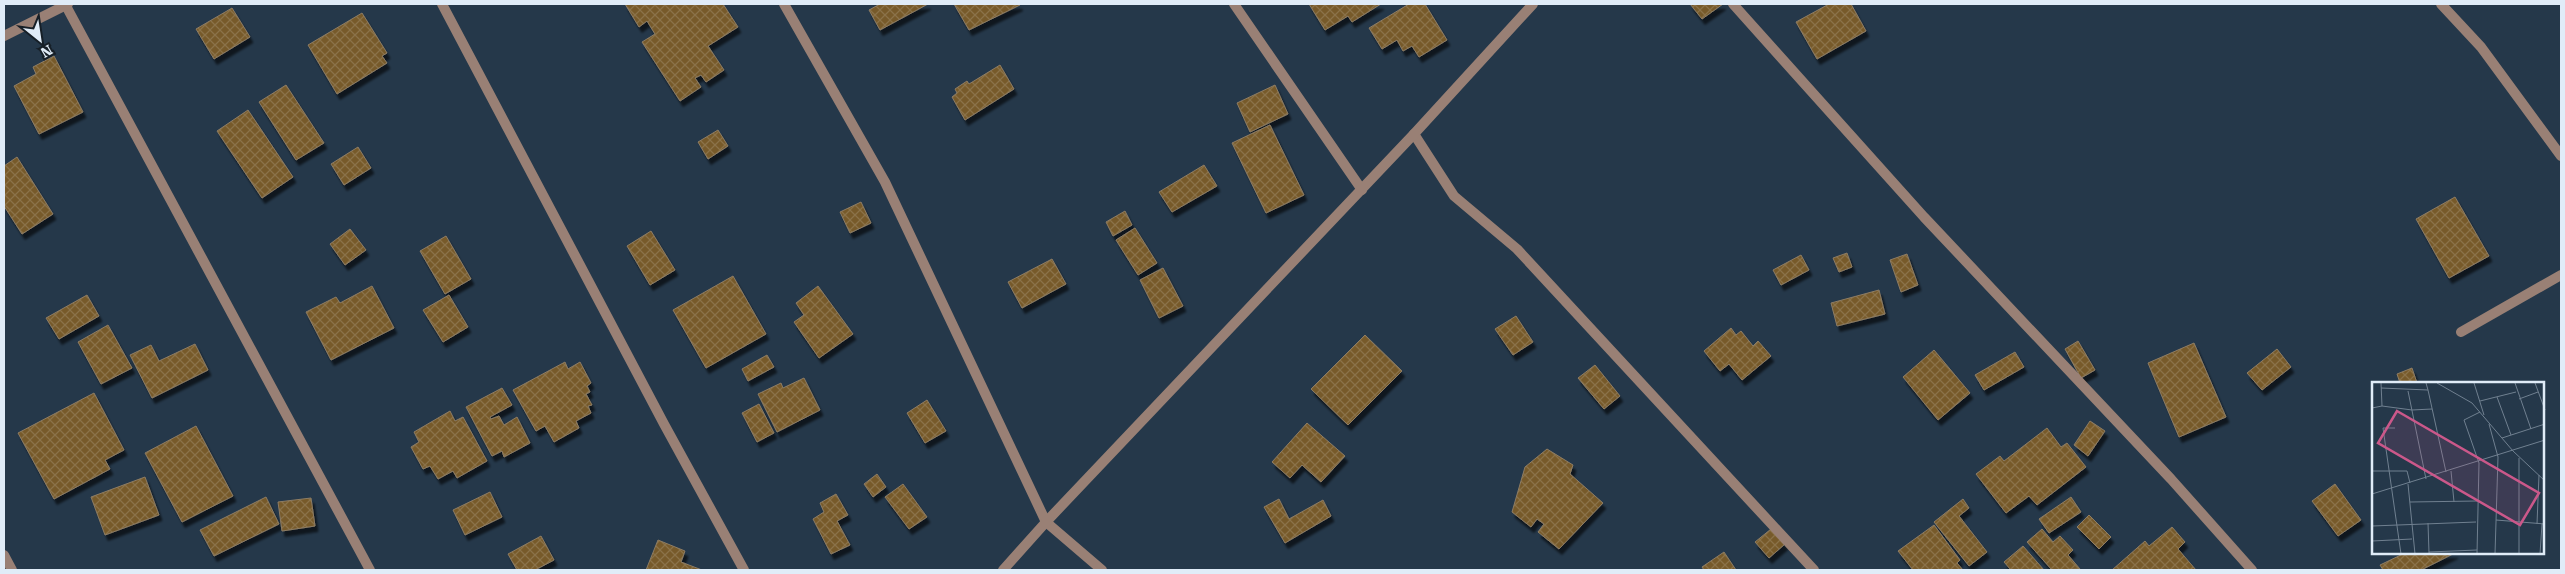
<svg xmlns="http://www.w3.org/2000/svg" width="2565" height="574" viewBox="0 0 2565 574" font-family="'Roboto Serif',serif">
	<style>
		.building { fill: url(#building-cross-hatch); stroke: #8d7c64; filter: url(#shadow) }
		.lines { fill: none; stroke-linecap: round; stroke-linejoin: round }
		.street { stroke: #998075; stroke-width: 10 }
		.inset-road { fill: none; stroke: #708090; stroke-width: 1 }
		.view { fill: #cb588a; fill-opacity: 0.15; stroke: #cb588a; stroke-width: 2.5 }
		.inset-edge { fill: none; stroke: #e0ecf8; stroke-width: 2.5 }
	</style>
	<defs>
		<pattern id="building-cross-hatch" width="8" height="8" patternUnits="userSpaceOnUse" patternTransform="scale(1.25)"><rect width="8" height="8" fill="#775a29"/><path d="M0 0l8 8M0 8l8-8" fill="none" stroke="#8a7249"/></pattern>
		<filter id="shadow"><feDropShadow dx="3" dy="5.5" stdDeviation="1" flood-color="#0009"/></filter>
	</defs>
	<rect width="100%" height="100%" fill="#25384a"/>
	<g class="building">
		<path d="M625,4H723L738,27L708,46L724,70L706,82L701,75L695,78L701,87L680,101L642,42L655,34L647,21L639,27Z"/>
		<path d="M880,4H928L880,30L869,10Z"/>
		<path d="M954,4H1019L1020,5L969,30Z"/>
		<path d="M1309,4H1381L1352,22L1348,16L1325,30Z"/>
		<path d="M1409,4H1425L1447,40L1419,57L1412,46L1403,51L1397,40L1382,49L1369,28Z"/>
		<path d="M1690,4H1723L1702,19Z"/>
		<path d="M1829,4H1851L1866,31L1817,59L1796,22Z"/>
		<path d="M232,8L250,37L214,59L196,29Z"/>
		<path d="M362,13L387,53L382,56L387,63L337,94L308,45Z"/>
		<path d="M54,56L83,112L39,134L14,86L36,74L33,67Z"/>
		<path d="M1000,65L1014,89L965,120L952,97L957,93L955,89L967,81L969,84Z"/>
		<path d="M286,85L324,143L296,160L259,102Z"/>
		<path d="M1275,85L1288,114L1250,132L1237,103Z"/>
		<path d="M248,110L293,177L262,198L217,131Z"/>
		<path d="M1270,125L1304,195L1266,213L1232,143Z"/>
		<path d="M718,130L728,146L708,159L698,142Z"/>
		<path d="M358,147L371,168L344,185L331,164Z"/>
		<path d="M17,157L53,214L22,234L4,206V166Z"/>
		<path d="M1204,165L1217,186L1172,212L1159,192Z"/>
		<path d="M2455,197L2489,256L2449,278L2416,219Z"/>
		<path d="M861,202L871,223L850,233L840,212Z"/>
		<path d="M1125,211L1132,225L1113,236L1106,222Z"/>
		<path d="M1135,228L1157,263L1138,275L1116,240Z"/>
		<path d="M350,229L366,250L345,265L330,244Z"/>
		<path d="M651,231L675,270L650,285L627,246Z"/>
		<path d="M446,236L471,279L445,294L420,251Z"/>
		<path d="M1847,253L1852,267L1839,272L1833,258Z"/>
		<path d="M1907,254L1918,285L1901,292L1890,260Z"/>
		<path d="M1801,255L1809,270L1781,285L1773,270Z"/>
		<path d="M1052,259L1066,284L1022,308L1008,282Z"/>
		<path d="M1163,268L1183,306L1159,318L1140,280Z"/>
		<path d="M733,276L766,334L706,368L673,310Z"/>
		<path d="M372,286L394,328L331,360L306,312L336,297L340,303Z"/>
		<path d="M818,286L853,334L819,358L794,322L804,315L796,303Z"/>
		<path d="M1879,290L1885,314L1837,326L1831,303Z"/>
		<path d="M87,295L99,316L59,339L46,318Z"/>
		<path d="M449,295L468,327L443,342L423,310Z"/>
		<path d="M1516,316L1533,342L1513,355L1495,329Z"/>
		<path d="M108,325L132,368L101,384L78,342Z"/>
		<path d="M1731,328L1736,335L1741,331L1753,346L1758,341L1771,356L1742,380L1729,364L1720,371L1704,351Z"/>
		<path d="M1365,335L1402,371L1348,425L1311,389Z"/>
		<path d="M2078,341L2095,370L2081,378L2065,349Z"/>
		<path d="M2194,343L2226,417L2179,437L2148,363Z"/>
		<path d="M195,344L208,370L152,398L130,355L151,345L159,361Z"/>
		<path d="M2277,349L2291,367L2262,390L2247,373Z"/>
		<path d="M1934,350L1970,393L1938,420L1903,377Z"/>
		<path d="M2015,352L2024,367L1984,390L1975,375Z"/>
		<path d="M767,355L774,367L748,381L742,369Z"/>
		<path d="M565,362L568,369L580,362L591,383L587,386L590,392L586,394L592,405L588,406L591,413L576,421L579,428L554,442L545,426L536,431L513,390Z"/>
		<path d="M1595,365L1620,396L1604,409L1578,378Z"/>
		<path d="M2412,368L2417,383H2400L2397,374Z"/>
		<path d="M804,378L820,410L777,432L758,394L781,383L783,388Z"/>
		<path d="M502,388L512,405L490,417L491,419L499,416L504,425L517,417L530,443L504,457L502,451L492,456L466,407Z"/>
		<path d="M94,393L124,450L105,460L110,469L54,499L18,433Z"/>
		<path d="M927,400L946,431L925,443L907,413Z"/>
		<path d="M759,404L774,433L757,442L742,413Z"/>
		<path d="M450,411L455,421L463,417L487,461L457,478L453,471L438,479L430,466L423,469L411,447L419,442L414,432Z"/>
		<path d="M2090,421L2105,431L2088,456L2074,445Z"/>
		<path d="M1307,423L1345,456L1321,482L1302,465L1290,478L1272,462Z"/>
		<path d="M196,426L233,496L182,522L145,453Z"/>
		<path d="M2047,428L2061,447L2067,443L2086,467L2037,505L2029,496L2006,513L1976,474L2000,456L2004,461Z"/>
		<path d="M1547,449L1573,465L1570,474L1603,503L1559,549L1538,532L1544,524L1537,519L1531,527L1512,512L1525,467Z"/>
		<path d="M877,474L886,487L873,497L864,484Z"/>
		<path d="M145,477L159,515L105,535L91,497Z"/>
		<path d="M903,484L927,517L909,529L885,497Z"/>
		<path d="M2335,484L2361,520L2338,536L2312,501Z"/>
		<path d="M490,492L502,517L465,535L453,510Z"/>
		<path d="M836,494L848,515L837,521L850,545L831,554L813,519L824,512L820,503Z"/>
		<path d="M266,497L279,524L214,556L200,530Z"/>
		<path d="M2071,497L2081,512L2049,533L2039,519Z"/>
		<path d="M311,498L315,526L282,531L278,502Z"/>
		<path d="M1279,499L1289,519L1323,500L1331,516L1285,543L1264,507Z"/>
		<path d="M1963,499L1969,508L1959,516L1987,552L1969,566L1934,522Z"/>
		<path d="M2089,515L2111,537L2099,549L2077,527Z"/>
		<path d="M1934,525L1960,560L1957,563L1963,570H1913L1898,551Z"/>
		<path d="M2172,527L2185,542L2178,549L2196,570H2112L2145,541L2149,546Z"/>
		<path d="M1771,529L1785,544L1769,558L1755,542Z"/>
		<path d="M2042,529L2053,542L2060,536L2073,550L2068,555L2080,569L2052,570L2027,542Z"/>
		<path d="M541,536L554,560L535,570H517L508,554Z"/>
		<path d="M658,540L685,551L681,562L702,570H646Z"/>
		<path d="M2023,546L2044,570H2011L2004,562Z"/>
		<path d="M1724,552L1736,570H1704L1702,567Z"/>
		<path d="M2405,553H2455L2421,570H2383L2380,565Z"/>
	</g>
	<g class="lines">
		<g class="street">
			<path d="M65,4L370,570"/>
			<path d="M442,4L664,424L744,570"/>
			<path d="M784,4L885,182L1046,522L1102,570"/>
			<path d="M1234,4L1362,190"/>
			<path d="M1733,4L1924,217L2171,479L2252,570"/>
			<path d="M2441,4L2481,47L2561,156"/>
			<path d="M4,36L68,4"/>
			<path d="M1414,134L1454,196L1517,249L1814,570"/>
			<path d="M2461,332L2561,275"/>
			<path d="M4,555L12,570"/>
			<path d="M1003,570L1046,522L1414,134L1533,4"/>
		</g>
	</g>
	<g transform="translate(2372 382)">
		<rect width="172" height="172" fill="#25384a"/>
		<path class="inset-road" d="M65,1L100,21L141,69L173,99M102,1L112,33M143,1L159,47M163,1L173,28M9,6L56,8L54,1M56,8L74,90M36,9L54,97M125,15L139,53M147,17L166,10M108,19L144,10M10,24L40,28L60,27M0,26L10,24L9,1M117,42L126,75L123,172M23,46H11L29,172M130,56L173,42M147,76V172M0,89H35L38,101M79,89L82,120M36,102L43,172M0,112L173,58M38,120L105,119M124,138L173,142M56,141L57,171M165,142L167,93M0,144L104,140M0,159L40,157M57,170L105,168M105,172L107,81L92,38L108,30M168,172L170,142"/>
		<path class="view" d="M25,29L167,111L148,143L6,61Z"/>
		<rect width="172" height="172" class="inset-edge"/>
	</g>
	<rect width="2565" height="574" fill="none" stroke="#e0ecf8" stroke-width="10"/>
	<g transform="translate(40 40) rotate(150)" stroke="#161f27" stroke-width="4" paint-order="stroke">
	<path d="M0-4L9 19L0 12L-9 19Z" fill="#e0ecf8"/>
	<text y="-8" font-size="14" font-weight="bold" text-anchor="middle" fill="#e0ecf8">N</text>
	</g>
</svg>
